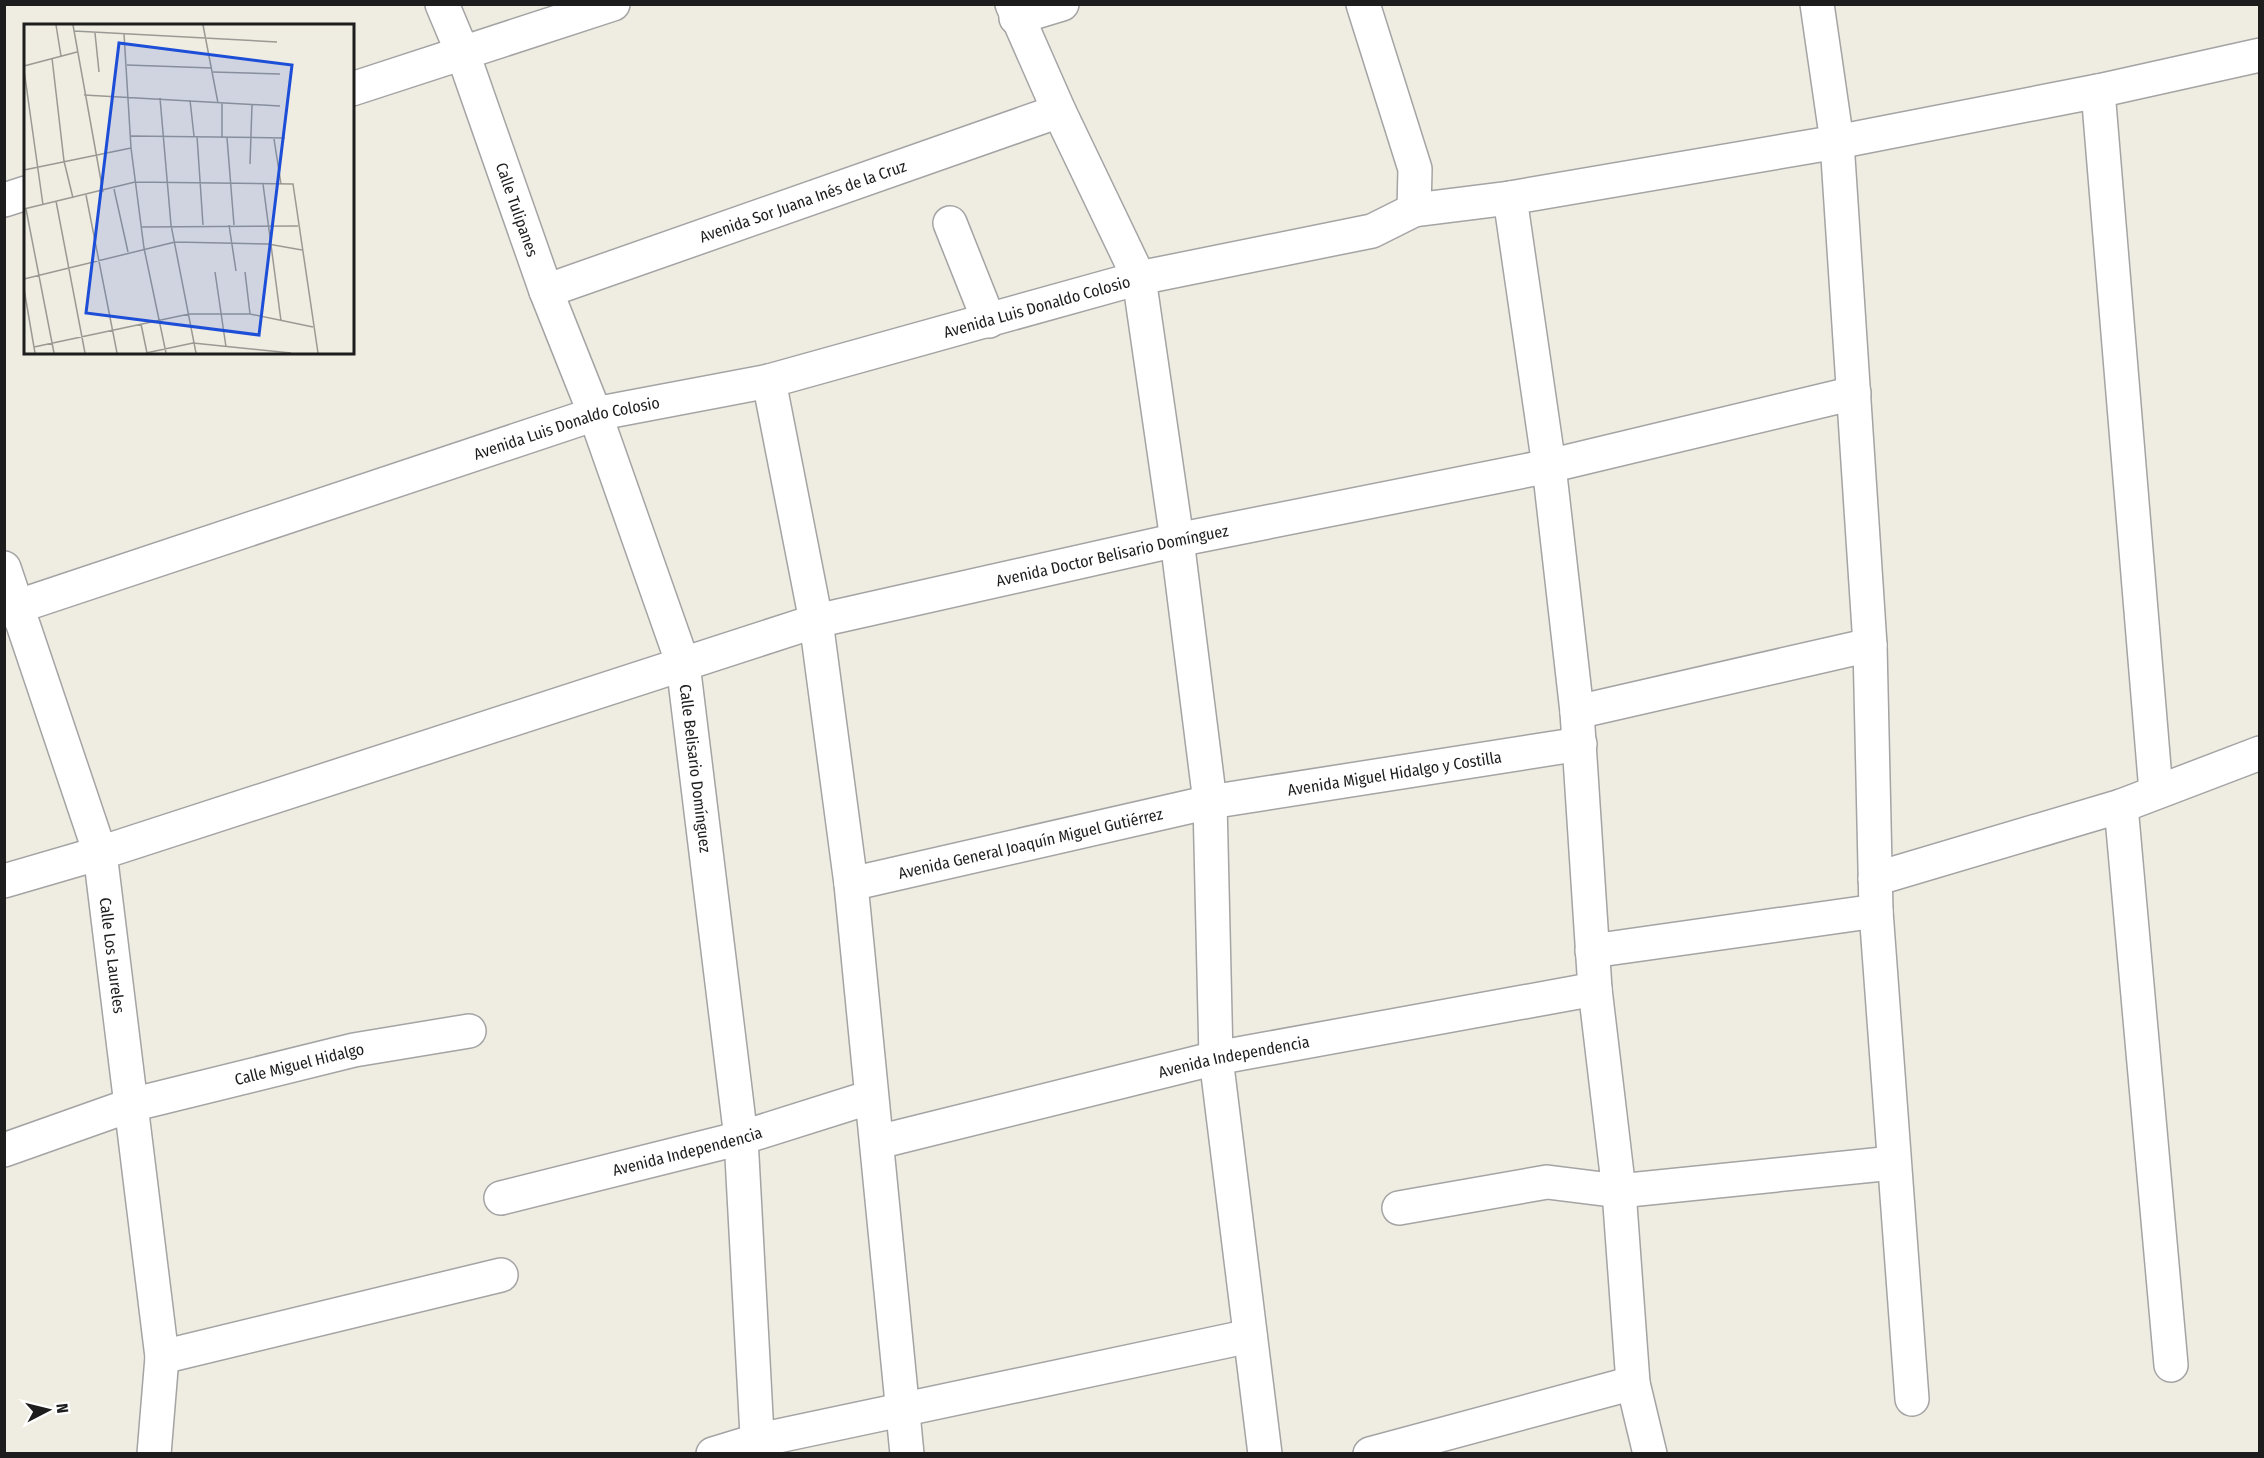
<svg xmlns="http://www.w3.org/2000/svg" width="2264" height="1458" viewBox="0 0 2264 1458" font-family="'Fira Sans Condensed',sans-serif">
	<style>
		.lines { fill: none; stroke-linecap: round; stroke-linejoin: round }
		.minor-casing { stroke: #a4a4a4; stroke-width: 36 }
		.minor { stroke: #fff; stroke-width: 33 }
		.labels { text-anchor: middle; stroke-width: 4.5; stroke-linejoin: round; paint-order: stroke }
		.street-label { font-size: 16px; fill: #1d1d1d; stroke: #fff }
		.inset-road { fill: none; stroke: #9b9993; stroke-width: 1.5 }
		.view { fill: #1d4ed8; fill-opacity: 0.15; stroke: #1d4ed8; stroke-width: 3 }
		.inset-edge { fill: none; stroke: #1d1d1d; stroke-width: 3 }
	</style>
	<rect width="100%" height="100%" fill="#efece2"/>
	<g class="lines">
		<defs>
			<g id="minor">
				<path id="s1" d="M442,4L463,54L546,291L595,414L683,664L741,1138L758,1454"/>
				<path d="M1012,4L1059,111L1139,278L1177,540L1210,802L1216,1058L1265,1454"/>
				<path d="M1363,4L1415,169L1414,210"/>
				<path d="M1817,4L1837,142L1870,645L1876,911L1912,1399"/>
				<path d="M1016,18L1062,4"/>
				<path d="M352,89L613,4"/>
				<path d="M2098,91L2156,792"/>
				<path d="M1510,198L1549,466L1577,712L1595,989L1619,1191L1633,1383L1650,1454"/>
				<path d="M4,200L26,193"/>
				<path d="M950,223L989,321"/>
				<path id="s2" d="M546,291L1059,111"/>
				<path d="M769,381L816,621L851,884L907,1454"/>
				<path id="s3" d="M4,568L100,853L162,1357L154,1454"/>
				<path id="s4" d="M4,611L595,414L769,381L1139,278L1372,231L1414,210L1510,198L1837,142L2098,91L2260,55"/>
				<path d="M1577,712L1870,645"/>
				<path d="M2121,806L2171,1365"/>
				<path d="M1875,879L2121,806L2260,753"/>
				<path id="s5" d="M4,881L100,853L816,621L1177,540L1549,466L1854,393"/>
				<path id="s6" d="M851,884L1210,802L1580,744"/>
				<path d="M1592,951L1876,911"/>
				<path id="s7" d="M878,1142L1216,1058L1595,989"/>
				<path id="s8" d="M4,1150L131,1105L354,1050L469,1031"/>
				<path id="s9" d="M501,1198L741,1138L871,1097"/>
				<path d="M1399,1208L1547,1182L1619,1191L1893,1163"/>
				<path d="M162,1357L501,1275"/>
				<path d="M713,1454L759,1440L1250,1336"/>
				<path d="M1370,1454L1633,1383"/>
			</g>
		</defs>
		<use href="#minor" class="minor-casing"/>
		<use href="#minor" class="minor"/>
	</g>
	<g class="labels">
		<g class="street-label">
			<text dy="6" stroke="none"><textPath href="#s2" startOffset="272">Avenida Sor Juana Inés de la Cruz</textPath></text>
			<text dy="6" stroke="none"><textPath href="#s1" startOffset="219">Calle Tulipanes</textPath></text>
			<text dy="6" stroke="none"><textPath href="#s4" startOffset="1078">Avenida Luis Donaldo Colosio</textPath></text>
			<text dy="6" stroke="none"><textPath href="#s4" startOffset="592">Avenida Luis Donaldo Colosio</textPath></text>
			<text dy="6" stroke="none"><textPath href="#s5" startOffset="1156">Avenida Doctor Belisario Domínguez</textPath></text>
			<text dy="6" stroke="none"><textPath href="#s1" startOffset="808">Calle Belisario Domínguez</textPath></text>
			<text dy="6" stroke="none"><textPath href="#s6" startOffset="555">Avenida Miguel Hidalgo y Costilla</textPath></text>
			<text dy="6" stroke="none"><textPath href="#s6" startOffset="184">Avenida General Joaquín Miguel Gutiérrez</textPath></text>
			<text dy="6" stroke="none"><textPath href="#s3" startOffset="404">Calle Los Laureles</textPath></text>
			<text dy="6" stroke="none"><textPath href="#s7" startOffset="366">Avenida Independencia</textPath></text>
			<text dy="6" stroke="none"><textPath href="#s8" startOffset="308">Calle Miguel Hidalgo</textPath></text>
			<text dy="6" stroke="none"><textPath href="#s9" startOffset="192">Avenida Independencia</textPath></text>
		</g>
	</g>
	<g transform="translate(24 24)">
		<rect width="330" height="330" fill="#efece2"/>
		<path class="inset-road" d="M32,1L37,32M49,1L79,168M179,1L194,79M50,7L253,18M71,9L75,48M100,10L107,124L120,224L142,329M28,34L40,137L49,174M103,41L188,44M0,42L53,28M0,46L19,181M189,48L256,50M60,71L256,82M136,74L147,201L172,329M166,76L170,112M198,79V113M107,112L261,114M173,112L179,201M203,114L210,201M250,115L257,160M226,140L228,81M0,146L107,124M239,160L257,297M90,165L104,228M62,171L93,329M32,177L61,329M0,185L111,158L269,160L294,329M2,185L30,329M205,201L212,247M118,203L274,202M191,248L202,323M221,248L226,290M0,255L151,218L244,220L278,226M0,265L11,329M117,300L123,329M10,323L165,290H226L289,303M122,329L169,319L267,329"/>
		<path class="view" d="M95,19L268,41L235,311L62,289Z"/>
		<rect width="330" height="330" class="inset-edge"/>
	</g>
	<rect width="2264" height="1458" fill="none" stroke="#1d1d1d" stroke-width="12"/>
	<g transform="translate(48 1410) rotate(83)" stroke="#ffffff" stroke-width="4.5" paint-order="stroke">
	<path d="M0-4.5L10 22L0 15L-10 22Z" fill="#1d1d1d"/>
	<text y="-9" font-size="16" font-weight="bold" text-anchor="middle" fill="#1d1d1d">N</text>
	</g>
</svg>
